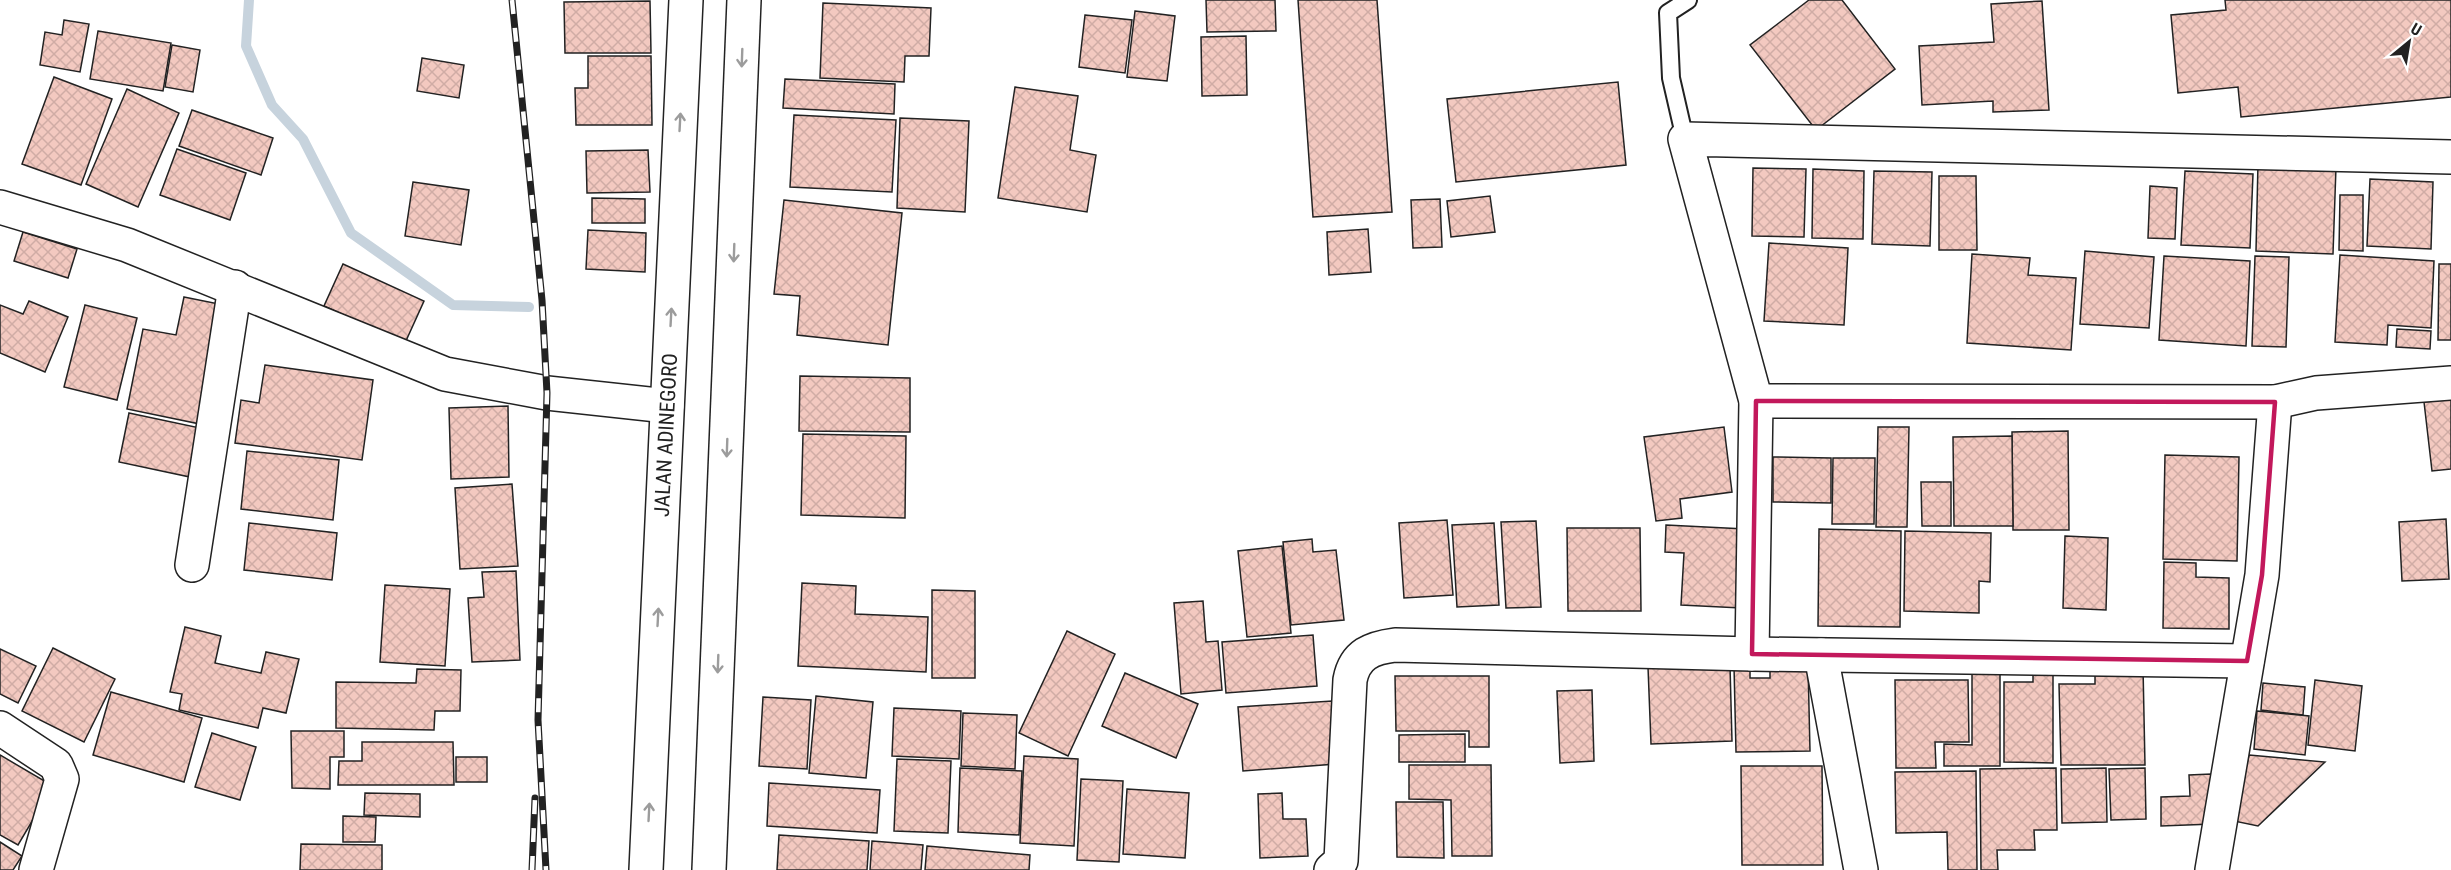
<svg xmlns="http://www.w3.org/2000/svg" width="2451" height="870" viewBox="0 0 2451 870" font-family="'Roboto Condensed',sans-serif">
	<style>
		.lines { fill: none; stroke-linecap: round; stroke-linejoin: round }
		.stream { stroke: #c7d3dd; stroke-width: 10 }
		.building { fill: url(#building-cross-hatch); stroke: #222; stroke-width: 1.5 }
		.service-casing { stroke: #222; stroke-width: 20 }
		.minor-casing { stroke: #222; stroke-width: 36 }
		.trunk-casing { stroke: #222; stroke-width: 36 }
		.service { stroke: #fff; stroke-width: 16 }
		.minor { stroke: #fff; stroke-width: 33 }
		.trunk { stroke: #fff; stroke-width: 33 }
		.rail-casing { stroke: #222; stroke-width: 7 }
		.rail { stroke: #fff; stroke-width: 4.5; stroke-dasharray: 14; stroke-linecap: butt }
		.oneway { stroke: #9c9c9c }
		.marked { fill: none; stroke: #c2185b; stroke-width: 4.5; stroke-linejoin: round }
		.labels { text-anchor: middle; stroke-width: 4.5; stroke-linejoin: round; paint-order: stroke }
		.street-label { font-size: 21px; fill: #222; stroke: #fff }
	</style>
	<defs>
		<pattern id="building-cross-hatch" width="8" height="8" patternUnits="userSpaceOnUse" patternTransform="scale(1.5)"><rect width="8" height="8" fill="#f3c9c0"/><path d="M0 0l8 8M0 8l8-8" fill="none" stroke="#d0aca5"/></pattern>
	</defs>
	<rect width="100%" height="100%" fill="#fff"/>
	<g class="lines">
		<path class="stream" d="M249,0L246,46L272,105L303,139L351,233L453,305L529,307"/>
	</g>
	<g class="building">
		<path d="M1206,0H1275L1276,31L1207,32Z"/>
		<path d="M1298,0H1377L1392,212L1313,217Z"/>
		<path d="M1809,0H1842L1895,69L1816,130L1750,45Z"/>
		<path d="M2225,0H2451V97L2241,117L2238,87L2178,93L2171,15L2226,10Z"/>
		<path d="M650,1L651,53H565L564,2Z"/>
		<path d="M2042,1L2049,110L1993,112V101L1922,105L1919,46L1994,42L1991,4Z"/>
		<path d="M823,3L931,8L929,56H905L904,82L820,78Z"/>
		<path d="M1135,11L1175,16L1167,81L1127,77Z"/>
		<path d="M1085,15L1132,20L1125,73L1079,67Z"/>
		<path d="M64,20L89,24L80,72L40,65L45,32L62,35Z"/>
		<path d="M98,31L171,43L163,91L90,79Z"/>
		<path d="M1246,36L1247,95L1202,96L1201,37Z"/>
		<path d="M172,45L200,50L193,92L165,87Z"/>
		<path d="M588,56H651L652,125H576L575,88H588Z"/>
		<path d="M422,58L464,65L459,98L417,91Z"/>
		<path d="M54,77L112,99L81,185L22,164Z"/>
		<path d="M785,79L895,84L894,114L783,108Z"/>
		<path d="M1618,82L1626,165L1456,182L1447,99Z"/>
		<path d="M1015,87L1078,96L1070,150L1096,155L1087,212L998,198Z"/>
		<path d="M127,89L179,113L138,207L86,184Z"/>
		<path d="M192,110L273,138L261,175L179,146Z"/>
		<path d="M794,115L896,120L892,192L790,187Z"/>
		<path d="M900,118L969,121L965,212L897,208Z"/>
		<path d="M177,149L246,173L230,220L160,195Z"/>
		<path d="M648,150L650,192L587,193L586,151Z"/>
		<path d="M2258,163L2336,167L2333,254L2256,251Z"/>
		<path d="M1753,168L1806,169L1804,237L1752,236Z"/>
		<path d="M1813,169L1864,171L1863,239L1812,238Z"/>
		<path d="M1874,171L1932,172L1930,246L1872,244Z"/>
		<path d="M2185,171L2253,174L2250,248L2181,245Z"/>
		<path d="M1939,176H1976L1977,250H1939Z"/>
		<path d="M2370,179L2433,182L2431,249L2367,246Z"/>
		<path d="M413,182L469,190L461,245L405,236Z"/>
		<path d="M2150,186L2177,188L2175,239L2148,238Z"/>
		<path d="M2340,195H2363V251L2339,250Z"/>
		<path d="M1490,196L1495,232L1451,237L1447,201Z"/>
		<path d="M592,198L645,199V223H592Z"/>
		<path d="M1440,199L1442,247L1413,248L1411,200Z"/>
		<path d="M784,200L902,213L888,345L797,335L800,296L774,294Z"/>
		<path d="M1368,229L1371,272L1329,275L1327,232Z"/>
		<path d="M588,230L646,233L645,272L586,269Z"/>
		<path d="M23,232L77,249L68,278L14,261Z"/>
		<path d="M1769,243L1848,248L1844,325L1764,321Z"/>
		<path d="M2085,251L2154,257L2149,328L2080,324Z"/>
		<path d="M1972,254L2030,258L2028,275L2076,278L2071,350L1967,343Z"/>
		<path d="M2340,255L2434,261L2431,328L2388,325L2387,345L2335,342Z"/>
		<path d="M2164,256L2250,261L2246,346L2159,340Z"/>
		<path d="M2255,256L2289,257L2286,347L2252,346Z"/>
		<path d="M343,264L424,301L405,343L324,306Z"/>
		<path d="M2439,264H2451V340H2438Z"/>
		<path d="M184,297L224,305L200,424L127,409L143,329L176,335Z"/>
		<path d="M29,301L68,317L45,372L0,353V305L23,314Z"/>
		<path d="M85,305L137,318L117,400L64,387Z"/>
		<path d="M2397,329L2431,331L2430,349L2396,347Z"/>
		<path d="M265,365L373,380L362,460L235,443L241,400L259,403Z"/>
		<path d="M800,376L910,378V432L799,431Z"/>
		<path d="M2451,399V469L2432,471L2424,402Z"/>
		<path d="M508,406L509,477L451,479L449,408Z"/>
		<path d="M129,413L200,428L190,477L119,462Z"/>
		<path d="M1724,427L1732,492L1680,499L1682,518L1656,521L1644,437Z"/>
		<path d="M1878,427H1909L1907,527H1876Z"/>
		<path d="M2068,431L2069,530H2013L2012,432Z"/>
		<path d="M803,434L906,436L905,518L801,515Z"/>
		<path d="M2012,436L2013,526H1954L1953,437Z"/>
		<path d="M247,451L339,460L333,520L241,509Z"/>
		<path d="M2165,455L2239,457L2237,561L2163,559Z"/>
		<path d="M1773,457L1831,458V503L1773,502Z"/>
		<path d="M1833,458H1875L1874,524H1832Z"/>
		<path d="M1921,482H1951V526H1922Z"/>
		<path d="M512,484L518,566L460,569L455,488Z"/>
		<path d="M2446,519L2449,579L2402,581L2399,522Z"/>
		<path d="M1447,520L1453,595L1404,598L1399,523Z"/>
		<path d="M1536,521L1541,607L1506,608L1501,522Z"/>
		<path d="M249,523L337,533L332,580L244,570Z"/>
		<path d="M1494,523L1499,605L1457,607L1452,525Z"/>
		<path d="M1666,525L1745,529L1741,608L1681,605L1684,553L1665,552Z"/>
		<path d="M1567,528H1640L1641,611H1568Z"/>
		<path d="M1819,529L1901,531L1900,627L1818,626Z"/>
		<path d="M1905,531L1991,533L1990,582L1979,581V613L1904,611Z"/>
		<path d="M2065,536L2108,538L2106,610L2063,608Z"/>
		<path d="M1312,539L1313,552L1336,550L1344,620L1291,625L1283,542Z"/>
		<path d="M1282,546L1291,633L1247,637L1238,551Z"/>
		<path d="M2164,562L2196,563V577L2229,578V629L2163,628Z"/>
		<path d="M516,571L520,660L472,662L468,598L484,597L482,572Z"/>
		<path d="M802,583L856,586L855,614L928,617L926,672L798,666Z"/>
		<path d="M385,585L450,589L445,666L380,662Z"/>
		<path d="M932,590L975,591V678H932Z"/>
		<path d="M1203,601L1206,642L1218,641L1222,690L1181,694L1174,603Z"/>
		<path d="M185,627L221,636L215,663L261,673L266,652L299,659L286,713L263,708L258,728L179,710L182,694L170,692Z"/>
		<path d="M1067,631L1115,654L1068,756L1019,733Z"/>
		<path d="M1313,635L1317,686L1226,693L1222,642Z"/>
		<path d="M53,648L115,679L84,742L22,711Z"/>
		<path d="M0,649L36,666L18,703L0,694Z"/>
		<path d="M1808,664L1810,751L1736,752L1734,666L1750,665V678H1770V665Z"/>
		<path d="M1730,666L1732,741L1651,744L1648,667Z"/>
		<path d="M1972,667H2000V766H1944V744L1972,745Z"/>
		<path d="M2095,667H2143L2145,765H2061L2059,684H2095Z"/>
		<path d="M417,669L461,670L460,711H435L434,730L336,728V682L416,683Z"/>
		<path d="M2033,670H2053V763L2004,762V682H2033Z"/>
		<path d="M1125,673L1198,704L1176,758L1102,726Z"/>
		<path d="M1395,676H1489V747H1469V731H1396Z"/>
		<path d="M1895,680H1968L1969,742H1935L1936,768H1896Z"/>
		<path d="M2315,680L2362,686L2355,751L2308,745Z"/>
		<path d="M2263,683L2305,687L2303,715L2261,710Z"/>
		<path d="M1592,690L1594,761L1560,763L1557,691Z"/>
		<path d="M111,692L202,718L184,782L93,755Z"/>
		<path d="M816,696L873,702L866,778L809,773Z"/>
		<path d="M763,697L811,700L807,769L759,766Z"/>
		<path d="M1332,701L1336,764L1243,771L1238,707Z"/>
		<path d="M894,708L961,711L959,759L892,756Z"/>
		<path d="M2257,711L2309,716L2305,755L2254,749Z"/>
		<path d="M963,713L1017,715L1015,769L961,766Z"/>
		<path d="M291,731H344V757H330V789L292,788Z"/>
		<path d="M212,733L256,747L240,800L195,787Z"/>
		<path d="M1465,734V762H1399V735Z"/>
		<path d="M362,742H453L454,785H338L339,761H362Z"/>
		<path d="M0,755L53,786L18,845L0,835Z"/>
		<path d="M2249,755L2325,762L2258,826L2234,821Z"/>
		<path d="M1024,756L1078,759L1074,846L1020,843Z"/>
		<rect x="456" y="757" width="31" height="25"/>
		<path d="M897,759L951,761L948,833L894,831Z"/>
		<path d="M1409,765H1491L1492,856H1452L1451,800L1409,799Z"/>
		<path d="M1741,766H1822L1823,865H1742Z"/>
		<path d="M960,768L1022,771L1019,835L958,832Z"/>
		<path d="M2056,768L2057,830H2034L2035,850H1997L1998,870H1981L1980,769Z"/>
		<path d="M2106,768L2107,822L2062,823L2061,769Z"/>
		<path d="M2145,768L2146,819L2111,820L2109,769Z"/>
		<path d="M1976,771L1977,870H1948L1947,832L1896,833L1895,772Z"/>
		<path d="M2211,774L2213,824L2161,826V797L2190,796L2189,775Z"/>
		<path d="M1081,779L1123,781L1119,862L1077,860Z"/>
		<path d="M769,783L880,790L877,833L767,826Z"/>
		<path d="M1127,789L1189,793L1185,858L1123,854Z"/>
		<path d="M365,793L420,794V817L364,815Z"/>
		<path d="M1282,793L1283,819H1306L1308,856L1260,858L1258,794Z"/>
		<path d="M1396,802H1443L1444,858L1397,857Z"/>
		<path d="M343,816L376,817L375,842H343Z"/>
		<path d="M779,835L869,841L867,870H777Z"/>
		<path d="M872,841L923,845L921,870H870Z"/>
		<path d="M0,842L22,856L13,870H0Z"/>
		<path d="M301,844L382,845V870H300Z"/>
		<path d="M927,846L1030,855L1029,870H925Z"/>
	</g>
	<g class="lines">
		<defs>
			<path id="service" d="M1685,139L1671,78L1668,13L1688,0"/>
			<g id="minor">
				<path d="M0,207L127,245L445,374L547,393L667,406"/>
				<path d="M1756,401L2275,402L2316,393L2451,383"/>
				<path d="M192,565L235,287"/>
				<path d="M1752,654L1756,401L1685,139L2451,157"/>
				<path d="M1821,655L1861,870"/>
				<path d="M0,728L56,765L62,779L36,870"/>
				<path d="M1331,870L1341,861L1350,680C1355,654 1372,648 1395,645L1752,654L2247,661"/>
				<path d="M2212,870L2262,575L2275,402"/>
			</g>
			<g id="trunk">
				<path d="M646,870L686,0"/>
				<path d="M709,870L744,0"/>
			</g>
		</defs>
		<use href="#service" class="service-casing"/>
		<use href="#minor" class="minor-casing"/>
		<use href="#trunk" class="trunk-casing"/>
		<use href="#service" class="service"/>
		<use href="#minor" class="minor"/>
		<use href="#trunk" class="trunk"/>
		<defs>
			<g id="rail">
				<path d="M512,0L542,300L547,393L538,720L546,870"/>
				<path d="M532,870L535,798"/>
			</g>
		</defs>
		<use href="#rail" class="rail-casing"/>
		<use href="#rail" class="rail"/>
	</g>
	<defs><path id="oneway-shaft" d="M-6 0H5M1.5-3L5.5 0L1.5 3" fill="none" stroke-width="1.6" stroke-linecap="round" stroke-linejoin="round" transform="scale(1.5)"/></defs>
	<g class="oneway">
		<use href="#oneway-shaft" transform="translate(742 58) rotate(92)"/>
		<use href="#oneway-shaft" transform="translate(680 122) rotate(-87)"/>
		<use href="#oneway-shaft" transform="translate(734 253) rotate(92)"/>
		<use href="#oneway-shaft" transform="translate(671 317) rotate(-87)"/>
		<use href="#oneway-shaft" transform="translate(727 448) rotate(92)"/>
		<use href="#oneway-shaft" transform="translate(658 617) rotate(-87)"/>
		<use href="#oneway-shaft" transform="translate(718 664) rotate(92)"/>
		<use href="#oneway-shaft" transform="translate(649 812) rotate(-87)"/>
	</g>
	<path class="marked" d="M1756,401L2275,402L2262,575L2247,661L1752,654Z"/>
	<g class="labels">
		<g class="street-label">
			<text transform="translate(666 435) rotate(-87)" y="7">JALAN ADINEGORO</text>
		</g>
	</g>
	<g transform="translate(2409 42) rotate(30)" stroke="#ffffff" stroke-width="4.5" paint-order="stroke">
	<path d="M0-4.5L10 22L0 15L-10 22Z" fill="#222222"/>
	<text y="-9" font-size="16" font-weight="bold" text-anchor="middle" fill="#222222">U</text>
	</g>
</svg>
